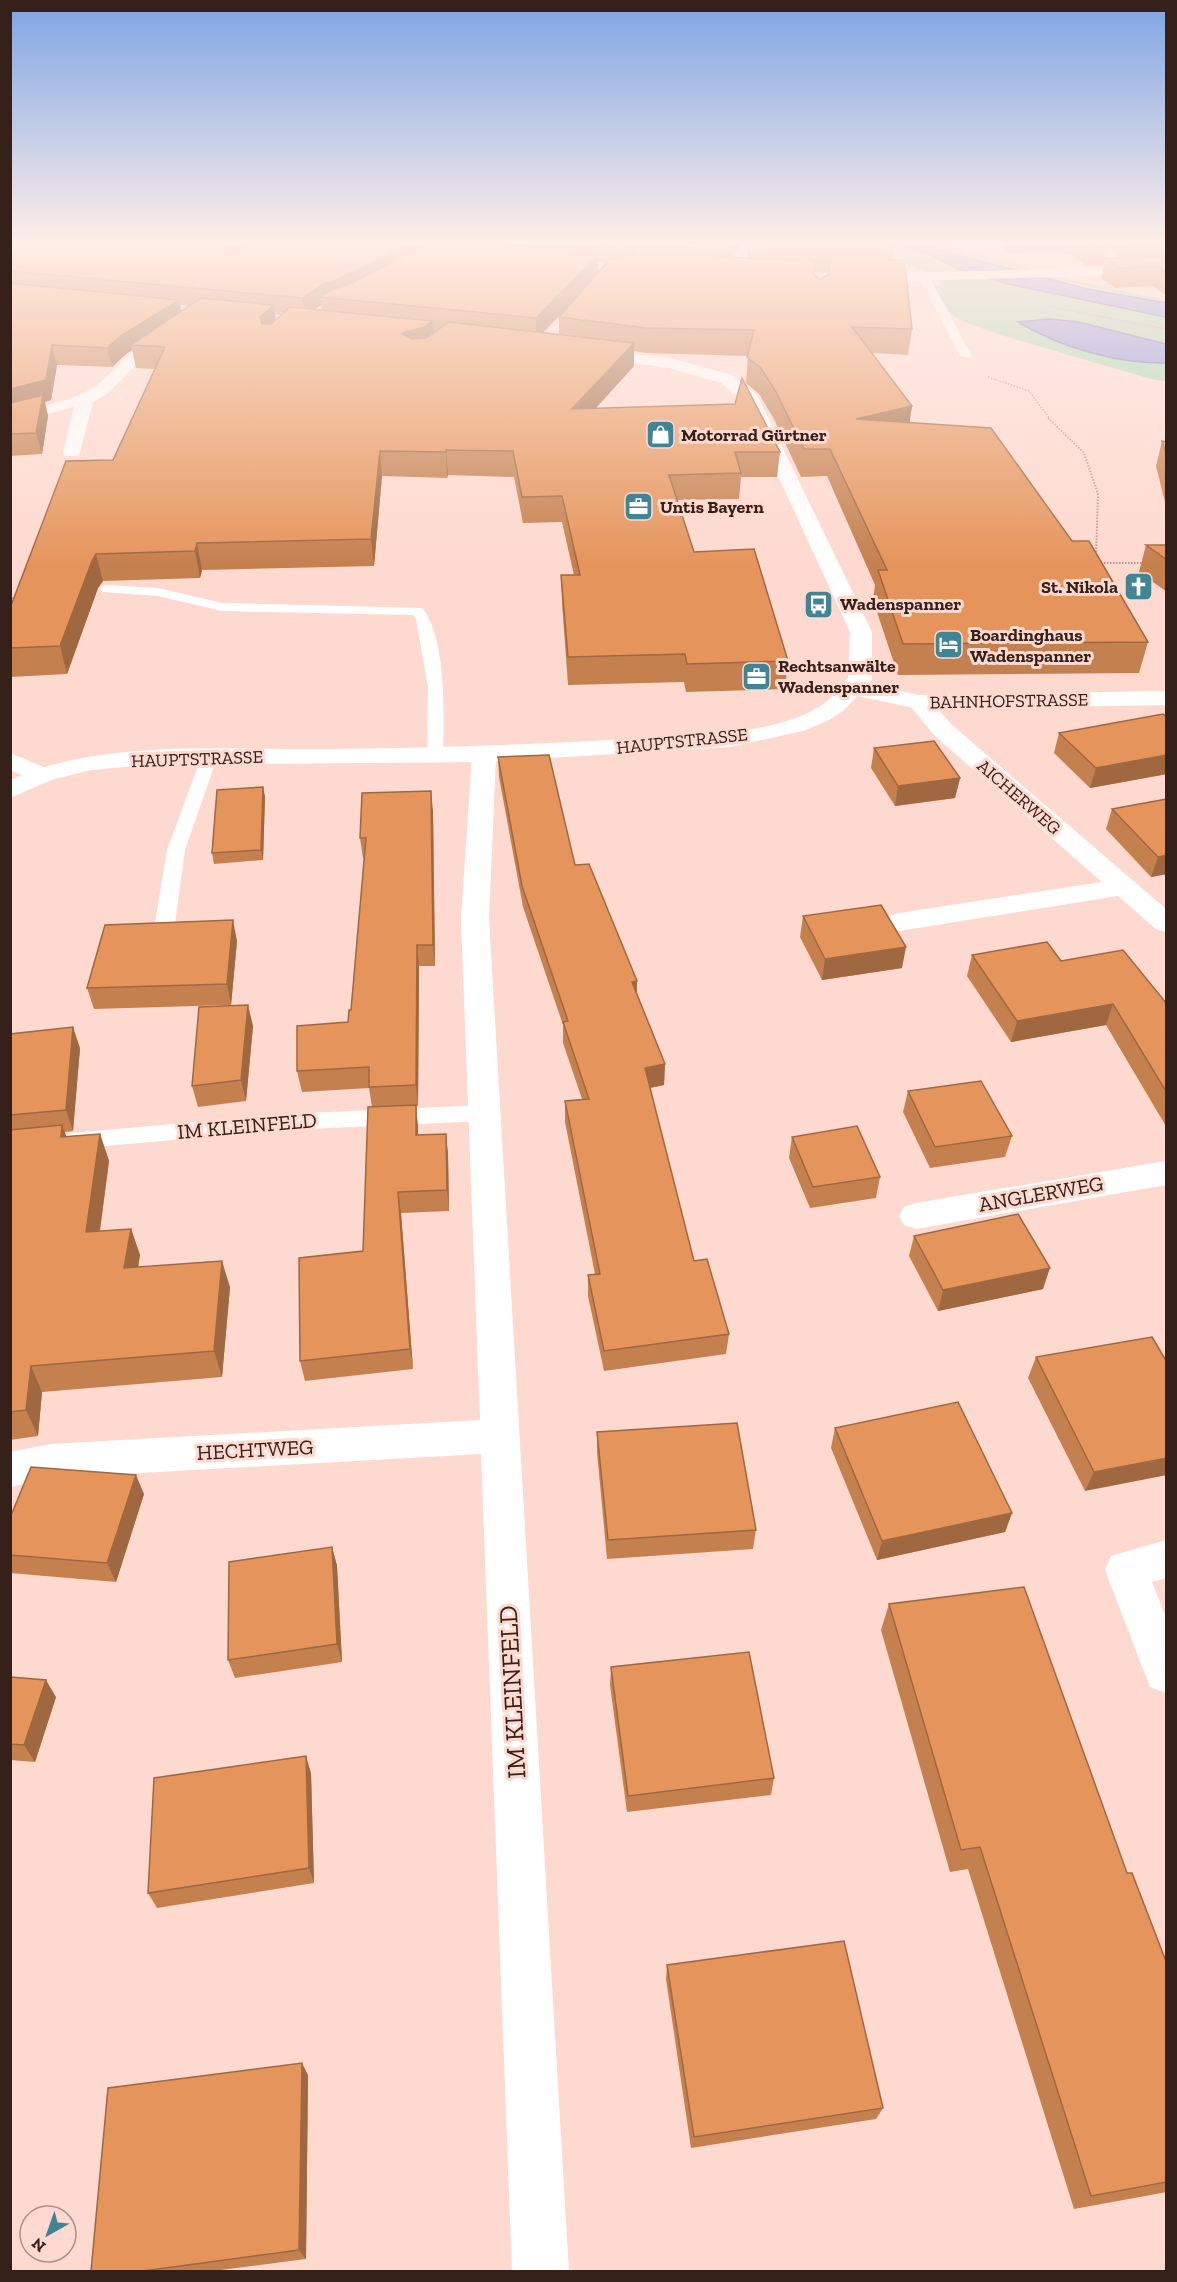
<svg xmlns="http://www.w3.org/2000/svg" width="1177" height="2282" viewBox="0 0 1177 2282" font-family="'Zilla Slab',serif">
	<style>
		.green { fill: #a0d6b2 }
		.water { fill: #7e8cdc; stroke: #686ca2; stroke-width: 1.5 }
		.lines { fill: none; stroke-linecap: round; stroke-linejoin: round }
		.path-far1 { stroke: #b8988f; stroke-width: 1.5; stroke-dasharray: 1.5 1.5; stroke-linecap: butt }
		.path { stroke: #b8988f; stroke-width: 2; stroke-dasharray: 1.5 1.5; stroke-linecap: butt }
		.service { fill: #fff; fill-rule: evenodd }
		.minor { fill: #fff; fill-rule: evenodd }
		.tertiary { fill: #fff; fill-rule: evenodd }
		.wall { fill: #c5804f; fill-rule: evenodd }
		.shaded-wall { fill: #a06840 }
		.building { fill: #e5955c; stroke: #a06840; stroke-width: 1.5 }
		.labels { text-anchor: middle; stroke-width: 6; stroke-linejoin: round; paint-order: stroke }
		.far-poi-label { font-size: 18px; font-weight: bold; fill: #36201a; stroke: #fed9cf; text-anchor: start }
		.far-street-label { font-size: 18px; fill: #36201a; stroke: #fed9cf }
		.street-label { font-size: 21px; fill: #36201a; stroke: #fed9cf }
		.near-street-label { font-size: 26px; fill: #36201a; stroke: #fed9cf }
	</style>
	<rect width="100%" height="100%" fill="#fed9cf"/>
	<path class="green" d="M851,244H947L1068,279L1166,300V303L927,253L957,268L1038,290L1166,317V344L1079,322L1050,319L1037,333L1112,356L1166,363V381L1151,379L994,333L960,320L944,308L935,287L942,284L937,276Z"/>
	<g class="water">
		<path d="M896,244H915L1088,289L1166,303V317L1008,284L957,268L926,253Z"/>
		<path d="M1050,319L1079,322L1166,344V363C1118,364 1059,347 1018,322Z"/>
	</g>
	<g class="lines">
		<g class="path-far1">
			<path d="M1046,306L1166,329"/>
			<path d="M988,377L1029,391L1050,419"/>
		</g>
		<g class="path">
			<path d="M1048,418L1084,453L1098,494L1096,556"/>
			<path d="M1098,563H1145"/>
			<path d="M10,601L17,594"/>
		</g>
		<g class="service">
			<path d="M924,273L929,276L972,356L970,358L960,356L919,276Z"/>
			<path d="M107,585L158,588L222,603L422,608C447,637 444,719 443,757L435,762L427,757L428,687L416,619L413,615L222,611L158,596L102,592L100,589L102,586Z"/>
			<path d="M209,753L217,758L185,850L175,923L172,927H158L155,923L167,850L201,758Z"/>
			<path d="M485,1105L493,1107L496,1113L493,1119L485,1121L285,1130L73,1149L65,1147L62,1141L65,1135L73,1133L285,1114Z"/>
		</g>
		<g class="minor">
			<path d="M760,244L738,278H728L726,275L743,245Z"/>
			<path d="M171,329L179,334L177,337L139,362L107,394L93,402L79,456H65L63,452L74,407L10,423V413C37,406 71,403 94,387C119,369 139,337 171,329Z"/>
			<path d="M919,695L927,697L952,725L1166,909V932L1156,929L1118,896L899,931L889,928L885,922L889,916L899,913L1102,882L934,735L907,702L911,697Z"/>
			<path d="M484,748L493,750L496,755L489,919L569,2272H512L481,1454L51,1478L10,1487V1452L51,1444L480,1420L461,919L472,755L475,750Z"/>
			<path d="M10,753L51,770L55,775L51,780L42,783L33,780L10,770Z"/>
			<path d="M1166,1161V1185L916,1229L904,1225L899,1216L904,1207L916,1203Z"/>
			<path d="M1166,1540V1578L1152,1582L1166,1618V1693L1150,1687L1105,1570L1111,1556Z"/>
		</g>
		<g class="tertiary">
			<path d="M1166,266V274L862,282L855,278L862,274Z"/>
			<path d="M591,348L669,358L733,375L757,395L872,632V679L868,684L919,695L1166,691V705L919,709L857,696L843,711L827,721L803,731L730,747L484,762L148,765L91,770L51,780L10,798V780C102,738 229,750 329,749C429,748 528,745 628,739C683,735 783,737 827,701C835,694 841,685 848,678L850,632L744,402L721,383L668,368L585,356L583,353Z"/>
		</g>
	</g>
	<g class="wall">
		<path d="M10,244L419,248L426,244H424H741L733,257L747,258L748,251L752,244H1108L1109,246L1106,258H1119L1108,244H1167V296L1153,286L1115,288L1101,278L1104,265L1086,266L1071,254L1007,253L1001,244L889,247L893,253L892,260L912,329L908,355L872,353L912,406L909,423L1072,541L1148,642L1139,673L898,675L873,600L875,585L827,476L801,477L774,419L759,394L746,383L748,356L646,353L634,351V366L595,409L780,452L777,477H741L739,499L677,500L694,552L788,661L785,689L686,692L684,682L568,685L562,603L561,575H574L562,522L523,523L514,477L448,475L447,478L382,476L374,566L202,570L200,578L103,581L98,588L67,674L10,677V603H12L113,460L155,369L136,368L132,350L126,354L112,367L57,365L51,400L45,402L48,416L42,454L10,456ZM598,262L606,264L598,274ZM814,272L828,273V274L820,279L814,274ZM574,300L559,317V334L543,333ZM180,305L190,306L181,312ZM321,305L322,310L315,309ZM275,314L282,315L276,320Z"/>
		<path d="M1162,441L1167,442V510L1156,466Z"/>
		<path d="M1146,545H1167V592L1139,572Z"/>
		<path d="M1167,717V774L1090,788L1054,753L1059,733Z"/>
		<path d="M874,748L960,778L955,798L895,806L871,768Z"/>
		<path d="M498,757L575,865L637,981V994L665,1064L664,1085L650,1088L694,1261L729,1334L726,1354L604,1371L588,1296V1275L595,1274L565,1122V1101L582,1099L563,1043V1025L523,907L499,777Z"/>
		<path d="M263,787L265,797L263,860L214,864L212,853Z"/>
		<path d="M1167,799V874L1151,877L1106,829L1112,809Z"/>
		<path d="M433,811L435,966H419L418,1106H416L418,1135L446,1134L448,1155L449,1211L401,1213L413,1369L305,1381L300,1361L363,1251L372,1107L369,1088L302,1092L297,1071L348,1022L351,1010L364,858H363L360,838Z"/>
		<path d="M803,916L902,968L822,980L800,937Z"/>
		<path d="M237,941L231,1005L253,1026L246,1101L198,1107L192,1086L229,1005L94,1009L87,988Z"/>
		<path d="M972,955L1061,961L1167,1004V1128L1106,1025L1011,1042L967,976Z"/>
		<path d="M10,1034L80,1048L73,1131L65,1132L66,1137L100,1134L109,1161L100,1231L131,1229L140,1255L138,1267L230,1287L222,1377L42,1392L38,1436L10,1440Z"/>
		<path d="M908,1091L1012,1136L1005,1157L930,1168L903,1112Z"/>
		<path d="M792,1137L880,1177L876,1198L810,1208L789,1158Z"/>
		<path d="M914,1236L1043,1289L938,1311L909,1256Z"/>
		<path d="M1036,1357L1165,1359L1085,1491L1028,1378Z"/>
		<path d="M835,1428L1012,1513L1005,1532L877,1560L831,1448Z"/>
		<path d="M597,1432L756,1530L753,1549L607,1559L597,1452Z"/>
		<path d="M144,1494L116,1582L10,1573V1518Z"/>
		<path d="M332,1547L337,1566L342,1662L235,1678L228,1660Z"/>
		<path d="M889,1604L1127,1873L1167,1964V2192L1074,2209L968,1869L950,1872L881,1630Z"/>
		<path d="M611,1667L774,1778L771,1795L627,1812L610,1685Z"/>
		<path d="M10,1677L56,1697L35,1762L10,1760Z"/>
		<path d="M311,1773L314,1883L157,1908L148,1893Z"/>
		<path d="M667,1965L883,2108L876,2119L691,2148L666,1979Z"/>
		<path d="M308,2075L306,2259L213,2271H91Z"/>
	</g>
	<g class="shaded-wall">
		<path d="M227,244H253L230,260L227,250Z"/>
		<path d="M409,244H419L420,257L320,297L321,305L305,317L303,298L323,284Z"/>
		<path d="M732,244H741L727,268L728,250Z"/>
		<path d="M638,246V264L619,268V250Z"/>
		<path d="M598,255V275L536,340V318Z"/>
		<path d="M179,300L182,318L131,345L132,350L126,354L112,367L107,348L122,335Z"/>
		<path d="M274,305L277,328L264,339L260,317Z"/>
		<path d="M433,321L434,344L404,356L402,333Z"/>
		<path d="M634,343V366L572,434V409Z"/>
		<path d="M52,345L57,365L51,400L45,402L48,416L42,454L36,433L10,411V389Z"/>
		<path d="M912,406L908,433L856,419Z"/>
		<path d="M446,450L448,475L447,478L446,452Z"/>
		<path d="M380,451L382,476L374,566L371,539Z"/>
		<path d="M197,543L202,570L200,578L195,551Z"/>
		<path d="M96,554L103,581L98,588L67,674L60,646L92,561Z"/>
		<path d="M1167,755V774L1090,788L1096,768Z"/>
		<path d="M960,778L955,798L895,806L898,786Z"/>
		<path d="M263,787L265,797L263,860L261,850Z"/>
		<path d="M431,791L433,811L435,966L433,945Z"/>
		<path d="M1167,855V874L1151,877L1158,857Z"/>
		<path d="M233,920L237,941L231,1005L227,984Z"/>
		<path d="M417,945L419,966L418,1106L416,1085Z"/>
		<path d="M906,947L902,968L822,980L825,959Z"/>
		<path d="M637,981L636,1002L632,982Z"/>
		<path d="M1113,1004L1106,1025L1011,1042L1017,1021Z"/>
		<path d="M248,1005L253,1026L246,1101L241,1080Z"/>
		<path d="M73,1027L80,1048L73,1131L66,1110Z"/>
		<path d="M665,1064L664,1085L644,1089L645,1068Z"/>
		<path d="M416,1105L418,1126V1156L416,1135Z"/>
		<path d="M62,1125L72,1152L61,1137Z"/>
		<path d="M100,1134L109,1161L96,1258L86,1232Z"/>
		<path d="M446,1134L448,1155L449,1211L447,1190Z"/>
		<path d="M398,1192L401,1213L413,1369L410,1349Z"/>
		<path d="M131,1229L140,1255L134,1294L124,1268Z"/>
		<path d="M222,1261L230,1287L222,1377L214,1351Z"/>
		<path d="M1050,1268L1043,1289L938,1311L943,1290Z"/>
		<path d="M31,1366L42,1392L38,1436L26,1410Z"/>
		<path d="M1167,1458V1475L1085,1491L1094,1472Z"/>
		<path d="M136,1475L144,1494L116,1582L107,1563Z"/>
		<path d="M1012,1513L1005,1532L877,1560L882,1541Z"/>
		<path d="M332,1547L337,1566L342,1662L337,1644Z"/>
		<path d="M46,1680L56,1697L35,1762L24,1745Z"/>
		<path d="M306,1756L311,1773L314,1883L309,1868Z"/>
		<path d="M302,2063L308,2075L306,2259L299,2250Z"/>
	</g>
	<g class="building">
		<path d="M10,244H227V250H236L244,244H409L339,279L323,284L303,298L10,271Z"/>
		<path d="M427,244H504L583,251L598,255L536,318L320,297L333,289L348,285Z"/>
		<path d="M597,244H732L728,250L638,246L619,250Z"/>
		<path d="M752,244H888L893,253L822,255L748,251Z"/>
		<path d="M1087,244H1108L1109,246H1090Z"/>
		<path d="M1128,244H1167L1129,245Z"/>
		<path d="M639,253L815,261L814,274L820,279L829,274V261L902,260L905,265L912,329L852,327L912,406L856,419L991,428L1072,541H1089L1148,642L903,644L878,570H887L830,449H804L776,392L761,368L747,357L754,330L646,328L559,317L610,259Z"/>
		<path d="M1167,257V273L1158,266L1120,268L1106,258Z"/>
		<path d="M10,283L179,300L122,335L107,348L52,345L46,380L10,389Z"/>
		<path d="M201,298L274,305L260,317L262,324H271L290,307L433,321L424,327L402,333L411,339L426,338L449,322L634,343L572,409L735,404L742,378L780,452H735L741,473L669,475L694,552L754,549L788,661L687,664L685,654L568,657L561,575H580L562,496L522,497L513,451L446,450V452L380,451L371,539L197,543L195,551L96,554L92,561L60,646L10,648V603H12L66,461L113,460L165,347L131,345Z"/>
		<path d="M43,395L36,433L10,434V403Z"/>
		<path d="M1162,441L1167,442V457Z"/>
		<path d="M1146,545H1167V560Z"/>
		<path d="M1163,714L1167,717V755L1096,768L1059,733Z"/>
		<path d="M934,741L960,778L898,786L874,748Z"/>
		<path d="M549,755L575,865L589,864L637,981L632,982L665,1064L645,1068L694,1261L707,1259L729,1334L604,1351L588,1275L600,1274L565,1101L589,1099L563,1022L568,1021L522,886L498,757Z"/>
		<path d="M263,787L261,850L212,853L217,790Z"/>
		<path d="M431,791L433,945H417L416,1085L369,1087V1067L297,1071V1026L348,1022L349,1010H351L366,838H360L362,793Z"/>
		<path d="M1167,799V855L1158,857L1112,809Z"/>
		<path d="M881,905L906,947L825,959L803,916Z"/>
		<path d="M233,920L227,984L87,988L105,925Z"/>
		<path d="M1047,942L1061,961L1123,950L1167,1004V1093L1113,1004L1017,1021L972,955Z"/>
		<path d="M248,1005L241,1080L192,1086L199,1007Z"/>
		<path d="M73,1027L66,1110L10,1115V1034Z"/>
		<path d="M981,1081L1012,1136L935,1147L908,1091Z"/>
		<path d="M416,1105V1135L446,1134L447,1190L398,1192L410,1349L300,1361L299,1258L363,1251L368,1107Z"/>
		<path d="M62,1125L61,1137L100,1134L86,1232L131,1229L124,1268L222,1261L214,1351L31,1366L26,1410L10,1412V1130Z"/>
		<path d="M857,1126L880,1177L813,1187L792,1137Z"/>
		<path d="M1018,1214L1050,1268L943,1290L914,1236Z"/>
		<path d="M1152,1337L1165,1359L1167,1358V1458L1094,1472L1036,1357Z"/>
		<path d="M958,1402L1012,1513L882,1541L835,1428Z"/>
		<path d="M737,1423L756,1530L608,1540L597,1432Z"/>
		<path d="M31,1467L136,1475L107,1563L10,1555V1518Z"/>
		<path d="M332,1547L337,1644L228,1660L229,1562Z"/>
		<path d="M1024,1587L1127,1873H1132L1167,1964V2182L1091,2196L980,1847L961,1850L889,1604Z"/>
		<path d="M749,1652L774,1778L628,1796L611,1667Z"/>
		<path d="M10,1677L46,1680L24,1745L10,1744Z"/>
		<path d="M306,1756L309,1868L148,1893L154,1778Z"/>
		<path d="M844,1941L883,2108L694,2137L667,1965Z"/>
		<path d="M302,2063L299,2250L143,2271H91L108,2088Z"/>
	</g>
	<linearGradient id="sky" x2="0" y2="1"><stop stop-color="#7da4e3"/><stop offset="0.43" stop-color="#ffeee9"/><stop offset="1" stop-color="#ffeee9" stop-opacity="0"/></linearGradient>
	<rect width="1177" height="564" fill="url(#sky)"/>
	<defs>
		<symbol id="shop-square" viewBox="-11 -11 22 22"><rect x="-9" y="-9" width="18" height="18" rx="4" fill="#418494" stroke="#fed9cf"/><path d="M-5-2.5h2.3a2.7 3.5 0 0 1 5.4 0H5L5.5 6h-11ZM-1.5-2.5h3a1.5 2.3 0 0 0-3 0Z" fill="#fff"/></symbol>
		<symbol id="office-square" viewBox="-11 -11 22 22"><rect x="-9" y="-9" width="18" height="18" rx="4" fill="#418494" stroke="#fed9cf"/><path d="M-6-3h4V-5.5h4V-3h4V5H-6ZM-1-4.5V-3h2v-1.5ZM-6 0V1H6V0Z" fill="#fff"/></symbol>
		<symbol id="church-square" viewBox="-11 -11 22 22"><rect x="-9" y="-9" width="18" height="18" rx="4" fill="#418494" stroke="#fed9cf"/><path d="M-1.2-6h2.4v3.5h3.3v2.4h-3.3V6h-2.4V-.1h-3.3v-2.4h3.3Z" fill="#fff"/></symbol>
		<symbol id="bus-square" viewBox="-11 -11 22 22"><rect x="-9" y="-9" width="18" height="18" rx="4" fill="#418494" stroke="#fed9cf"/><path d="M-5-6H5V4H4V6H2V4H-2V6H-4V4H-5ZM-3.5-4V0h7V-4ZM-3.5 1.2v1.5H-2V1.2ZM2 1.2v1.5H3.5V1.2Z" fill="#fff"/></symbol>
		<symbol id="hotel-square" viewBox="-11 -11 22 22"><rect x="-9" y="-9" width="18" height="18" rx="4" fill="#418494" stroke="#fed9cf"/><path d="M-6-4.5h1.5V1H6V5H4.5V3h-9V5H-6ZM-4 0a1.8 1.8 0 1 1 3.6 0ZM.5 0V-2.5h3Q6-2.5 6 0Z" fill="#fff"/></symbol>
	</defs>
	<g fill-rule="evenodd">
		<use href="#shop-square" x="644" y="418" width="33" height="33"/>
		<use href="#office-square" x="622" y="490" width="33" height="33"/>
		<use href="#church-square" x="1122" y="570" width="33" height="33"/>
		<use href="#bus-square" x="802" y="588" width="33" height="33"/>
		<use href="#hotel-square" x="932" y="628" width="33" height="33"/>
		<use href="#office-square" x="740" y="660" width="33" height="33"/>
	</g>
	<g class="labels">
		<g class="far-poi-label">
			<text x="681" y="441">Motorrad Gürtner</text>
			<text x="660" y="513">Untis Bayern</text>
			<text x="1118" y="593" text-anchor="end">St. Nikola</text>
			<text x="840" y="610">Wadenspanner</text>
			<text x="970" y="641">Boardinghaus<tspan x="970" dy="21">Wadenspanner</tspan></text>
			<text x="778" y="672">Rechtsanwälte<tspan x="778" dy="21">Wadenspanner</tspan></text>
		</g>
		<g class="far-street-label">
			<text transform="translate(1009 701) rotate(-1)" y="6">BAHNHOFSTRASSE</text>
			<text transform="translate(682 741) rotate(-6)" y="6">HAUPTSTRASSE</text>
			<text transform="translate(197 759) rotate(-2)" y="6">HAUPTSTRASSE</text>
			<text transform="translate(1019 797) rotate(41)" y="6">AICHERWEG</text>
		</g>
		<g class="street-label">
			<text transform="translate(247 1126) rotate(-5)" y="7">IM KLEINFELD</text>
			<text transform="translate(1041 1194) rotate(-10)" y="7">ANGLERWEG</text>
			<text transform="translate(255 1450) rotate(-3)" y="7">HECHTWEG</text>
		</g>
		<g class="near-street-label">
			<text transform="translate(512 1692) rotate(-93)" y="9">IM KLEINFELD</text>
		</g>
	</g>
	<rect width="1177" height="2282" fill="none" stroke="#36201a" stroke-width="24"/>
	<g transform="translate(48 2234) rotate(220)"><circle r="28" fill="#fed9cf" stroke="#ae8f87" stroke-width="1.5"/>
	<path d="M0-4.5L10 22L0 15L-10 22Z" fill="#418494"/>
	<text y="-9" font-size="16" font-weight="bold" text-anchor="middle" fill="#36201a">N</text>
	</g>
</svg>
